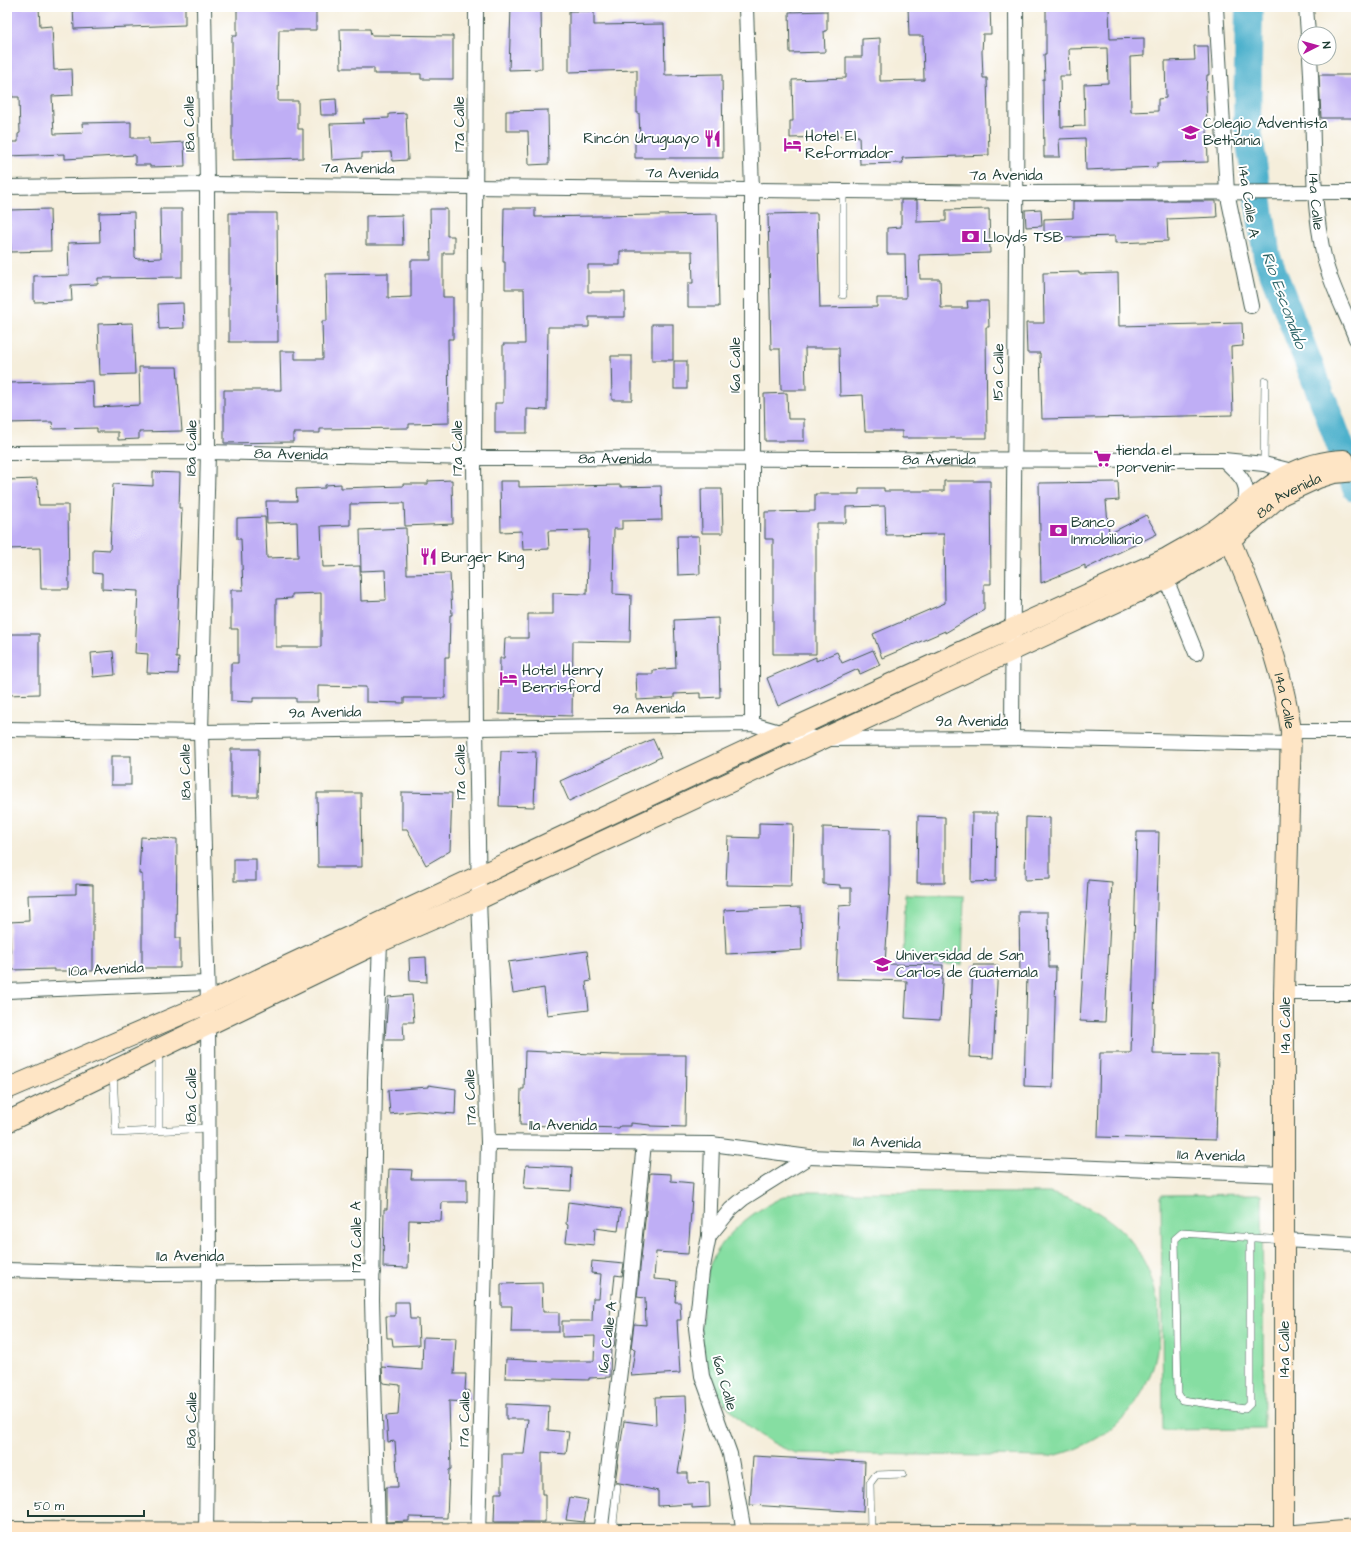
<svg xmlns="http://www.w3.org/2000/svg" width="1363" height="1544" viewBox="0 0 1363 1544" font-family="'Architects Daughter',sans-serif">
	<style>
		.green { fill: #86dea2; stroke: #528e6b }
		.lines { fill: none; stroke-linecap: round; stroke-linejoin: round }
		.river { stroke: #4db1cc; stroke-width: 28 }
		.building { fill: #bfaef5; fill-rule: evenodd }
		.lane-casing { stroke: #3f584d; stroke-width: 8 }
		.street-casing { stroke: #3f584d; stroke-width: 16 }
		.secondary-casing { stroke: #3f584d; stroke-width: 22 }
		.lane { stroke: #fff; stroke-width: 7 }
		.street { stroke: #fff; stroke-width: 14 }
		.secondary { stroke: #fee5c5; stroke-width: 20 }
		.labels { text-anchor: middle; stroke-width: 4; stroke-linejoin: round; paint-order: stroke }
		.poi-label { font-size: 15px; fill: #1f3d34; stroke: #fff; text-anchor: start }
		.street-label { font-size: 15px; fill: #1f3d34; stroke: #fff }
		.water-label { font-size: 16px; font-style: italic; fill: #2f6669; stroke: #fff }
	</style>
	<rect width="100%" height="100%" fill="#fff"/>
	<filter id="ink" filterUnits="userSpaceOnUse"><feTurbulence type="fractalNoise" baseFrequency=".025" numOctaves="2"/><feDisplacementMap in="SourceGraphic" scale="8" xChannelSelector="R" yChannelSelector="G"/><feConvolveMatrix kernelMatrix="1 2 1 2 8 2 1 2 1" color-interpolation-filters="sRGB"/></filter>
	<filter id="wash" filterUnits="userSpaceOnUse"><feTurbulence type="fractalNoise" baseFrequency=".012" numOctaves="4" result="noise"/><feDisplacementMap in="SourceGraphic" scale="16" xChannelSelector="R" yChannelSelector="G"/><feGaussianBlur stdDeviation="0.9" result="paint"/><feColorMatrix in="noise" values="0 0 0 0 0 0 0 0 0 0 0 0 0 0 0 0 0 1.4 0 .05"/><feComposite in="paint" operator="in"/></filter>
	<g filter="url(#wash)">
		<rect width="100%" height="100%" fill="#f5eedb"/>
		<g class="green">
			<path d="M905,894L964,896L962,965L903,963Z"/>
			<path d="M795,1192L1050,1193C1082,1202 1113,1216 1134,1245C1178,1307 1164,1402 1094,1440C1080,1448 1065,1453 1049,1457L795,1453C748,1435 704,1396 700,1342C699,1333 701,1322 702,1312C702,1303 702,1294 704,1285C711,1240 755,1207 795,1192Z"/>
			<path d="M1262,1194L1264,1429L1163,1430L1161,1195Z"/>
		</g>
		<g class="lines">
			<path class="river" d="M1249,7L1247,123L1267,257L1327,410L1356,488"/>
		</g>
		<g id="blocks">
			<g class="building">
				<path d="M7,7H39L40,27L52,26L54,70L72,69L73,95L52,96L54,134L83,133L82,123L131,122V138H149V144L184,142L185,166L150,167V165H135V155L65,159V154L7,156V142H18V134L20,133L19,97H12L11,68H7Z"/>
				<path d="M73,7H185V25L74,29Z"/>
				<path d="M237,7L316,9V30H279L278,101H298V129H303V158L232,160V36H237Z"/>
				<path d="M511,7H541L542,69L509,70Z"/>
				<path d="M908,7H990L991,34H983L982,52L983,78H987L989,155L902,158L903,163L860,164L859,136L790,138V121H793L792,80L846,78V57H862V39L880,38V81L924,80L923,36H909Z"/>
				<path d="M1046,7H1109L1110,39L1144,38V56L1130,57L1131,112L1158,111V99L1166,98L1165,61L1195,60L1194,46H1208L1209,75H1207L1206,95L1208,162L1157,163V167L1086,170L1085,138L1059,139L1060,157H1044L1043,79H1045L1044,54H1046ZM1107,48L1108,83L1084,84L1085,126L1061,127L1060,76H1070L1069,49Z"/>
				<path d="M569,11H594V25L664,24L665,75L722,74L723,158H635V137H640L639,113H637V70L569,72Z"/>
				<path d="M827,11V31H824L825,52L790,53L789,12Z"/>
				<path d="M340,29H370L371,35L453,36V79H421V74H374V68H341Z"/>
				<path d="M1319,75H1356V118H1321Z"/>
				<path d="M336,99L337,115H321L320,100Z"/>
				<path d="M548,110L549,164L529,165L528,131H506V111Z"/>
				<path d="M406,113L408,160L392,161L391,152L362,153V158L332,160L330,124L364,123L363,119L389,118V114Z"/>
				<path d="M901,200H917V222L946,221V210L989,209L990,253L919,255L920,279H940L941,308H968L967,301H988L989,327H986L987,438H902V431H865L863,395L840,396L839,348H805L806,390H781L780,349H771L768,214L817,213L820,308L877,307V298H906L905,254H887V228L901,227Z"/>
				<path d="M1073,201H1216L1217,217L1167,219L1168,241L1115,243V236L1044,238V219L1073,218Z"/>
				<path d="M504,208H535V217L717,214L719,307H688V283H693L692,251H620V265H588V292H625V317H589V327H548L547,410L527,409V433H495V403H503V344H525L524,289H505V262H503Z"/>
				<path d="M50,209L51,251L11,252L9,210Z"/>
				<path d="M160,209H182V277L98,278V284L71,285L72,301L34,302V276L69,275L68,243L100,242L99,213L134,212L135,257L137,259L161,258Z"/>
				<path d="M430,209H447V236H454V253H443V297H453V339H448L449,423L409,424V428L320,429V433H293V442L224,443V390H281L280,351H295V359H323L322,321H327L326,274L388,273V298L411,297V260H431Z"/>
				<path d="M1041,209L1042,226L1026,227L1025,210Z"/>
				<path d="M229,213H277L278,342H229Z"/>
				<path d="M402,215L403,245H366V216Z"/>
				<path d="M1079,272V274L1118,273L1119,326L1242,323L1243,346L1231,347L1233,415L1042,419L1040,353H1027L1026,323H1044L1043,273Z"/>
				<path d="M183,303L184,328L159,329L158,304Z"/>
				<path d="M133,323L135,374L100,375L98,324Z"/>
				<rect x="652" y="324" width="21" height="36"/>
				<path d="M611,356H632V400H612Z"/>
				<rect x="674" y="361" width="13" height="28"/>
				<path d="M139,367H177L182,431L139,432V439L118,440V432H97V428L53,429L52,422L7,423V383L93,381L94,407L140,405Z"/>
				<path d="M787,393L788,419H804V441H765L764,394Z"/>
				<path d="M153,472L180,473L179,508H182L176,658H179L178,674L147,673L148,654L135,653L138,591L102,589V574L93,573V549L110,550L113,484L153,486Z"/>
				<path d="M37,479L39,505H68L69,589H41L40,548L7,549V480Z"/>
				<path d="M452,480L453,524L405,526L404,503L350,504V525L321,526L323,567L360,566L361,601L386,600L385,570L361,571L360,530L406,528L407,574L450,573L452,615H450L449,657H445V698H404V703L366,702V687L318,686V702H296V698H253V702L231,701V663H238V629H231V590H243L241,539H237V518L265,517L267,558L298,557L297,522L267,523L266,501H297L296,489L325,488V485L341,484V488L403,486V484H428V481ZM321,593V647H276V599L292,598V594Z"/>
				<path d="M500,481H519V487L621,485V487L661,486L662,520L622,521V529H614L613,594L631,595L630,642L573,641L572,716L499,714L500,658H504L505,638H528V614H553V593L587,594L589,530L548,531L549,549L523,550L522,531L501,532Z"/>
				<path d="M944,481H990L991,584H984V610L945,633V631L882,658L873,634L945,603L944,534L886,535L885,506L846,507V523H816V654H773V539H765V512L815,511V494H859V488H884V491H944Z"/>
				<path d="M1118,482L1119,500L1106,501L1109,534L1146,515L1157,534L1085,569V565L1041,583L1039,483Z"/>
				<path d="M701,489H722L723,533H702Z"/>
				<path d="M677,536H699L700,574L678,575Z"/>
				<path d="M718,618L720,697L700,698V693L674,694V698L637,700L636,674H653V670L676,668L674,620Z"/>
				<path d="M7,634H39V694L7,695Z"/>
				<path d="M873,650L880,665L860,674L858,669L778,706L767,678L816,657V661L837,652L842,663Z"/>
				<path d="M113,651L115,675L93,677L91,653Z"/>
				<path d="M653,739L661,757L569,801L560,781Z"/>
				<path d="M231,749H259L258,797H231Z"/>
				<path d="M501,751L536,752L534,807L499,806Z"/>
				<rect x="111" y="756" width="20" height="29"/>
				<path d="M402,792L452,793L450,851L426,865L407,829H402Z"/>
				<path d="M317,793H361L362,867H318Z"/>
				<path d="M972,813H997L996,881L971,882Z"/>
				<path d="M918,816L945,817V883H917Z"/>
				<path d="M1026,817L1050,818V879L1025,880Z"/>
				<path d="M759,823L793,824L791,886L726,885L728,837L759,838Z"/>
				<path d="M823,827L890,829V886L885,964L943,965L940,1020L905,1018L907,981L836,979L839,906L851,905V888H840V885L823,884Z"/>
				<path d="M1137,832H1159L1153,1054L1218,1055L1216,1140L1098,1137L1100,1053H1131Z"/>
				<path d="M141,837L177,839L176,938H180V968H142V874H139Z"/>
				<rect x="234" y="859" width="22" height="22"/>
				<path d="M1088,880L1112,882L1105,1022L1080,1021Z"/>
				<path d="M76,884L93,885V971H54V969L11,970L9,922L29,921L28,895L76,894Z"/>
				<path d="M801,907L802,950L726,954L724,910Z"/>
				<path d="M1019,912H1048L1049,967H1056L1053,1087L1024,1086L1027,975H1020Z"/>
				<path d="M587,951L591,981L586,982L589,1010L547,1015L544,988L513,993L508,962Z"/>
				<path d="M426,957L427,982L410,981L409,958Z"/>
				<path d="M973,965H998L993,1058L969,1057Z"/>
				<path d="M412,995L414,1022H403L404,1040H385L388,997Z"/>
				<path d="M525,1051L614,1055H686L685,1127L650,1126V1125L631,1123V1126H620L619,1128L520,1125L521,1089H524Z"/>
				<path d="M428,1085L456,1089L455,1114L417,1111L390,1114L388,1090L428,1087Z"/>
				<path d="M526,1165L572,1167L571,1191L524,1188Z"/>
				<path d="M389,1169L412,1170L411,1179H467V1202H442L441,1221L409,1220L408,1268L383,1267L384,1209H387Z"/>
				<path d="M650,1173L671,1174V1181L693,1183L688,1254L656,1252L654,1279L677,1281L675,1302H680L681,1320H677L680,1373L631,1376L635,1349L631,1348L634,1324L646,1325L645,1298L637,1297Z"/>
				<path d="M568,1202L621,1209L618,1231L595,1228L594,1245L566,1242L568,1225L566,1224Z"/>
				<path d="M592,1261L624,1264L622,1276L615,1275L613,1294H611L610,1322L617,1323L614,1347H611L610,1377L589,1378V1380L505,1378L506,1359L550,1361H594L595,1336L562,1337V1321H592L593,1298H599L601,1274L591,1273Z"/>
				<path d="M542,1283L543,1312H559V1332H511L512,1306H501V1284Z"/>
				<path d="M395,1302H409L410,1319H418L419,1345L393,1346L392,1338H387L386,1316H395Z"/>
				<path d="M423,1337L456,1338L454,1374H466L465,1390L470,1391L469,1402L449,1401L451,1469L449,1470L447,1518L409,1517V1521L386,1522V1487H398L395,1441L388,1442L386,1416L398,1415L400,1385L383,1383L382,1367L422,1370Z"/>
				<path d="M686,1396L687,1421L678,1473H688V1483L709,1482L710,1507L692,1508V1504L658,1506V1491L615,1482L624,1421L656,1425L655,1397Z"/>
				<path d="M506,1404L549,1406L548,1430L569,1432L566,1454L542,1452V1494H545V1522H494L495,1493H502V1454H524L528,1419H506Z"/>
				<path d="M753,1456L865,1462L863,1512L750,1505Z"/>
				<path d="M570,1497L588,1500L584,1522L566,1520Z"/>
			</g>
		</g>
	</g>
	<g filter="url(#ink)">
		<use href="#blocks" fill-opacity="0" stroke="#3f584d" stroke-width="1"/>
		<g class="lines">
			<defs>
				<g id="lane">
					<path d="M843,295V190"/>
					<path d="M1264,464L1265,381"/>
					<path d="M113,1073L116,1133L208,1128"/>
					<path d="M159,1130V1052"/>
					<path d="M1250,1237V1404L1245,1409L1182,1400L1178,1394L1175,1239L1182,1233L1283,1240"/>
					<path d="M612,1532L617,1487"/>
					<path d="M871,1533L870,1483L876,1475L903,1474"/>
				</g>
				<g id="street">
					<path d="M204,7L207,184L208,452L201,732L208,1003L209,1273L206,1537"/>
					<path d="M476,7L474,458L476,727L479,899L488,1142L478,1537"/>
					<path d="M746,7L752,191V724"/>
					<path d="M1216,7L1227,192L1251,306"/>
					<path d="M1306,7L1308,34"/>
					<path id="s1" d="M1310,58C1315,125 1309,194 1325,261C1332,288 1346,313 1356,339"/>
					<path d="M7,187L207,184L1018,193L1356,192"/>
					<path id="s2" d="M7,453L208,452L474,458L1224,460L1264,464L1296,472"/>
					<path d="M1224,460C1239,475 1251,482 1244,505"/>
					<path d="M1166,579L1196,653"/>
					<path d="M7,729L201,732L752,724L783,733L820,739L1012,738L1290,744"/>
					<path d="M1291,731H1356"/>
					<path d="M1012,738C1013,494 1018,251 1016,7"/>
					<path d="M7,991L207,983"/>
					<path d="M1284,993H1356"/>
					<path d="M488,1142L712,1144L809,1157L1285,1175"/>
					<path d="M712,1144L709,1236L702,1272L696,1328L702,1376L730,1454L745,1537"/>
					<path d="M709,1236L731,1209L744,1198L809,1157"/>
					<path d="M1284,1240L1356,1244"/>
					<path d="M7,1270L154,1274L373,1272"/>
					<path d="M378,1533L372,1300L375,1080L380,942"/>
					<path d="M600,1534L628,1306L644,1143"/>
				</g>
				<g id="secondary">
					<path id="s3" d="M1221,530L1230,540C1256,601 1282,664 1291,731L1284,993V1537"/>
					<path d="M7,1089L208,1003L783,733L1167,558C1184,548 1204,538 1220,526C1260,495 1288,462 1344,460"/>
					<path id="s4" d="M7,1122L380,942L479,899L1166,579L1230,540L1281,495L1318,478L1334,473L1356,471"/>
					<path d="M7,1532L1284,1536L1356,1530"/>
				</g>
			</defs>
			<use href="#lane" class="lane-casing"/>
			<use href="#street" class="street-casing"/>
			<use href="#secondary" class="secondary-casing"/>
			<use href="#lane" class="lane"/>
			<use href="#street" class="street"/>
			<use href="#secondary" class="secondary"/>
		</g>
	</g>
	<defs>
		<symbol id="school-bare" viewBox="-9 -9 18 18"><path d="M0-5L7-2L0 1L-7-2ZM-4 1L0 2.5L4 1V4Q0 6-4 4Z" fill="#b5179e" stroke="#fff" stroke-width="2.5" paint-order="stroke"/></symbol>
		<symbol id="restaurant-bare" viewBox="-9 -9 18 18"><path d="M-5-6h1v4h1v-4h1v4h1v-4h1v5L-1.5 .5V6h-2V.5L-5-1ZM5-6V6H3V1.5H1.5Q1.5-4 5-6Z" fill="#b5179e" stroke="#fff" stroke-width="2.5" paint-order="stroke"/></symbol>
		<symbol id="hotel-bare" viewBox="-9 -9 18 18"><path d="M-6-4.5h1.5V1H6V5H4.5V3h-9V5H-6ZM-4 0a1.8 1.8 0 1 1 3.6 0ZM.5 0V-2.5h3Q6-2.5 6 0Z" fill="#b5179e" stroke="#fff" stroke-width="2.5" paint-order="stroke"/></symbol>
		<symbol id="bank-bare" viewBox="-9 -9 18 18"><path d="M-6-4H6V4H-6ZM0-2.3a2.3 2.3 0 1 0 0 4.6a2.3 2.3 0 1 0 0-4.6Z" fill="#b5179e" stroke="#fff" stroke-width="2.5" paint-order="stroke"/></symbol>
		<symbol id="supermarket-bare" viewBox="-9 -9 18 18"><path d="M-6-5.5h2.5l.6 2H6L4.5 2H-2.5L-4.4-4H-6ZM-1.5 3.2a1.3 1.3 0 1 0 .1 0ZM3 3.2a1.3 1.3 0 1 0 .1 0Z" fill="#b5179e" stroke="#fff" stroke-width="2.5" paint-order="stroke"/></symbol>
		<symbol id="university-bare" viewBox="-9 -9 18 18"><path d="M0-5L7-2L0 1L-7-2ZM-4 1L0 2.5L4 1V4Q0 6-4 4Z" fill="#b5179e" stroke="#fff" stroke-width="2.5" paint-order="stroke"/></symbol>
	</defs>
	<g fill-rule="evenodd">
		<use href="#school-bare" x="1178" y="120" width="25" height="25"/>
		<use href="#restaurant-bare" x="700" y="126" width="25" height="25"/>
		<use href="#hotel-bare" x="780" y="132" width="25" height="25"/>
		<use href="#bank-bare" x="958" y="224" width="25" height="25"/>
		<use href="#supermarket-bare" x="1090" y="446" width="25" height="25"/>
		<use href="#bank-bare" x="1046" y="518" width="25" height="25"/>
		<use href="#restaurant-bare" x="416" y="544" width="25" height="25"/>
		<use href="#hotel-bare" x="496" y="666" width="25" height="25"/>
		<use href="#university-bare" x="870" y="952" width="25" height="25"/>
	</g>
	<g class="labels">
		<g class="poi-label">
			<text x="1203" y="128">Colegio Adventista<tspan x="1203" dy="17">Bethania</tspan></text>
			<text x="805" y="141">Hotel El<tspan x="805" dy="17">Reformador</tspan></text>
			<text x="699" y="143" text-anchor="end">Rincón Uruguayo</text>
			<text x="983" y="242">Lloyds TSB</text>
			<text x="1116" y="455">tienda el<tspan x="1116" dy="17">porvenir</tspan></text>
			<text x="1071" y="527">Banco<tspan x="1071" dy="17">Inmobiliario</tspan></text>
			<text x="441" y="562">Burger King</text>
			<text x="522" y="675">Hotel Henry<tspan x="522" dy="17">Berrisford</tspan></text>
			<text x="896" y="960">Universidad de San<tspan x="896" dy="17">Carlos de Guatemala</tspan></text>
		</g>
		<g class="street-label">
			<text transform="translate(189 124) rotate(-91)" y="5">18a Calle</text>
			<text transform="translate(459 124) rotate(-90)" y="5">17a Calle</text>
			<text transform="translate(358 168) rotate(1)" y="5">7a Avenida</text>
			<text transform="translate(682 173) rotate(1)" y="5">7a Avenida</text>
			<text x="1006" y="180">7a Avenida</text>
			<text transform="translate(1249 202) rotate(81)" y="5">14a Calle A</text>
			<text dy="5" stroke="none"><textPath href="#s1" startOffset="144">14a Calle</textPath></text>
			<text transform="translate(735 365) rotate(-90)" y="5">16a Calle</text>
			<text transform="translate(998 372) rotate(-89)" y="5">15a Calle</text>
			<text transform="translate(191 448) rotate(-89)" y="5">18a Calle</text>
			<text transform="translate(457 448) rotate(-90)" y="5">17a Calle</text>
			<text dy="5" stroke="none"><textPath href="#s2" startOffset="284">8a Avenida</textPath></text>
			<text dy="5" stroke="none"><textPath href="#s2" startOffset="608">8a Avenida</textPath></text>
			<text dy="5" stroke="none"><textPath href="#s2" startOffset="932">8a Avenida</textPath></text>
			<text dy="5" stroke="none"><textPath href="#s4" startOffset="1429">8a Avenida</textPath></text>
			<text dy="5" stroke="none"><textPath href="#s3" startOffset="184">14a Calle</textPath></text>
			<text transform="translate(649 708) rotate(-1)" y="5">9a Avenida</text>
			<text transform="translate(325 712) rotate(-1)" y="5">9a Avenida</text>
			<text x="972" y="726">9a Avenida</text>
			<text transform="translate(185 772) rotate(-91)" y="5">18a Calle</text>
			<text transform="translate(460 772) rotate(-91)" y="5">17a Calle</text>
			<text transform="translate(106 969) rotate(-3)" y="5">10a Avenida</text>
			<text transform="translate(1285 1025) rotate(-90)" y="5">14a Calle</text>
			<text transform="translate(191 1096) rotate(-90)" y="5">18a Calle</text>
			<text transform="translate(470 1097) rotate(-92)" y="5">17a Calle</text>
			<text x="563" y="1130">11a Avenida</text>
			<text transform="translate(887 1142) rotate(2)" y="5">11a Avenida</text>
			<text transform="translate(1211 1155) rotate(2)" y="5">11a Avenida</text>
			<text transform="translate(356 1237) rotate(-90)" y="5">17a Calle A</text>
			<text x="190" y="1261">11a Avenida</text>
			<text transform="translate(607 1337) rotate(-83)" y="5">16a Calle A</text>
			<text transform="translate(1284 1349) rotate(-90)" y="5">14a Calle</text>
			<text transform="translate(725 1383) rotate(74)" y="5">16a Calle</text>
			<text transform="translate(464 1419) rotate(-89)" y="5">17a Calle</text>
			<text transform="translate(191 1420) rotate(-89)" y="5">18a Calle</text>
		</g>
		<g class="water-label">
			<text transform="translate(1285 300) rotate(70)" y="6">Río Escondido</text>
		</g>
	</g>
	<rect width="1363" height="1544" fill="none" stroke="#fff" stroke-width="24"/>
	<g transform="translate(1317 46) rotate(84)"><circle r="19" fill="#ffffff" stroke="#a5b1ae"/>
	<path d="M0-3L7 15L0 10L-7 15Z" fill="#b5179e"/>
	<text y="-6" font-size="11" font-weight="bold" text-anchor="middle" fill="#1f3d34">N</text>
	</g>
	<path d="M28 1510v6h116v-6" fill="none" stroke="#1f3d34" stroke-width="2"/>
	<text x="34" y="1510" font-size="12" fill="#1f3d34" stroke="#ffffff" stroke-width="3" paint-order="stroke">50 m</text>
</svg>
